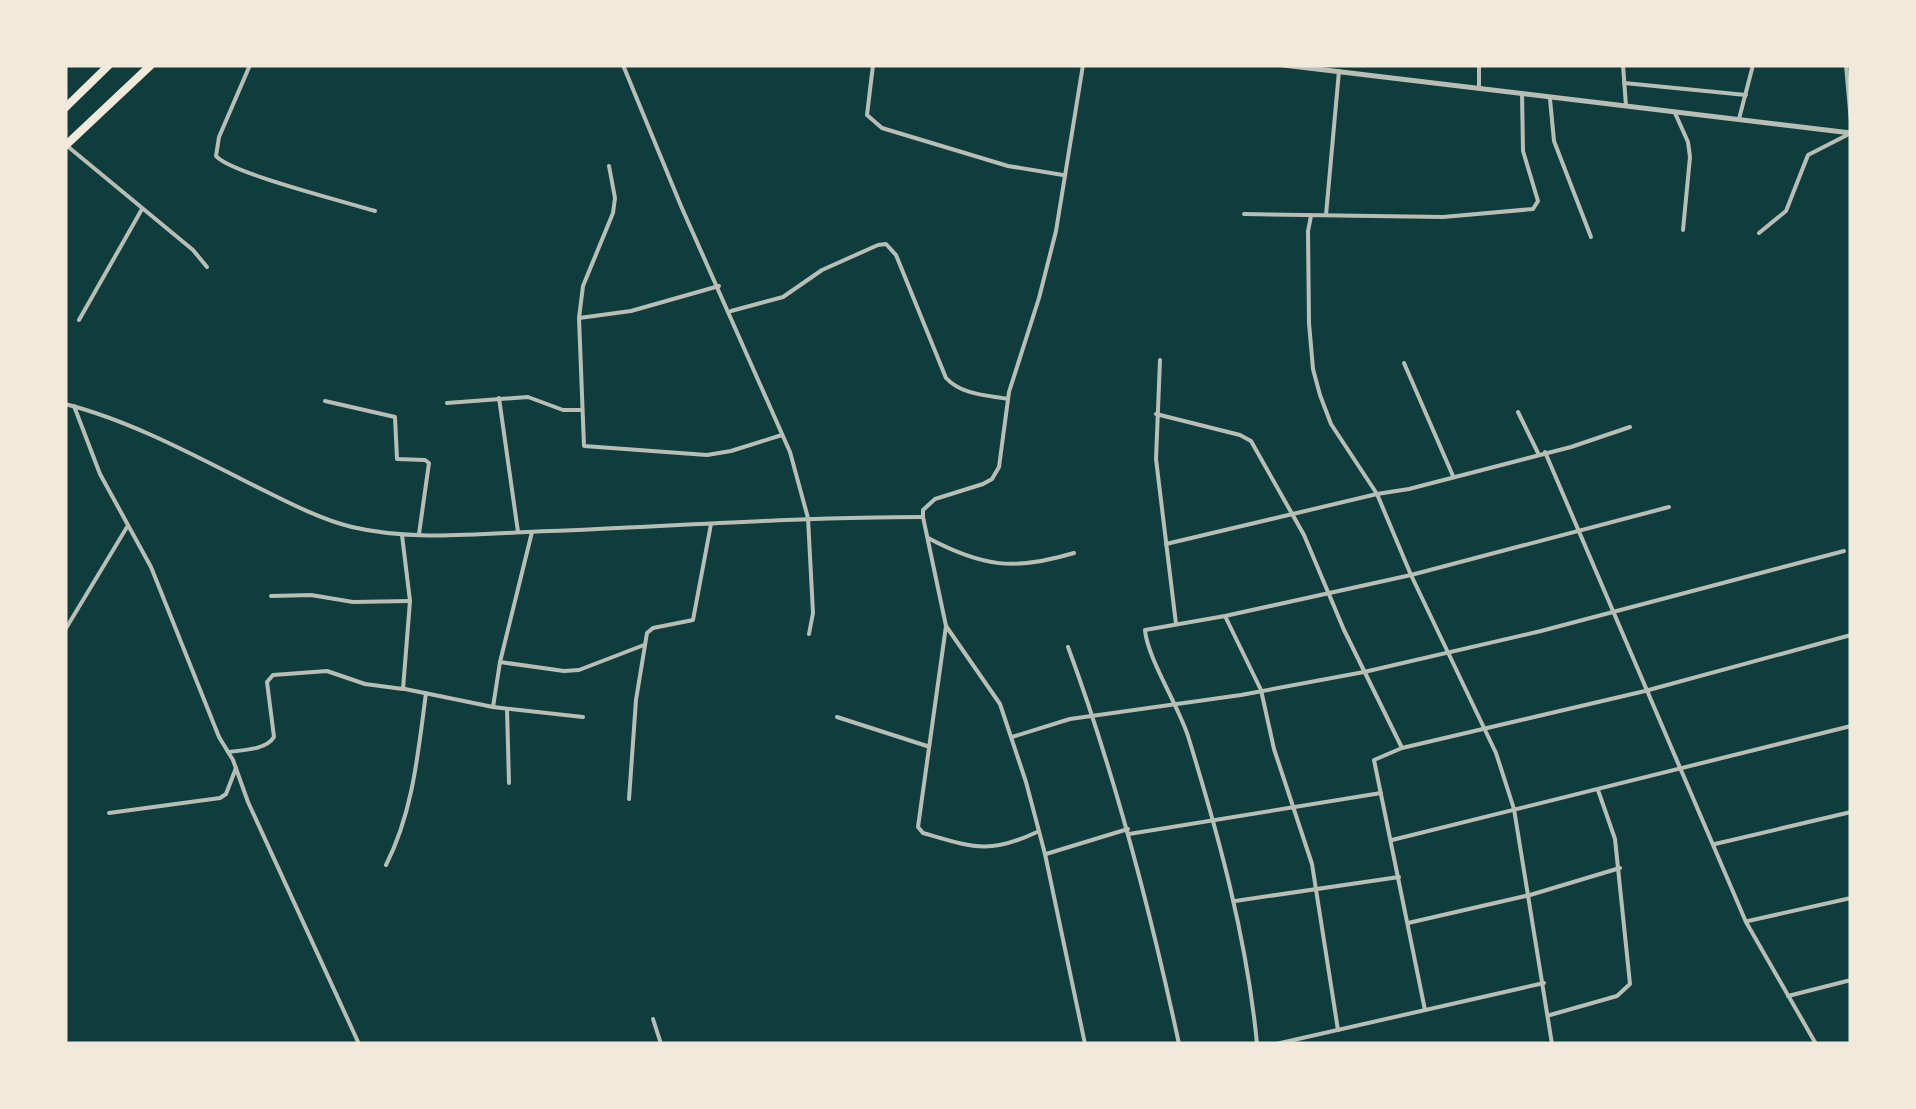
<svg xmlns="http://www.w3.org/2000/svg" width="1916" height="1109" viewBox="0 0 1916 1109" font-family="'Fira Sans Condensed',sans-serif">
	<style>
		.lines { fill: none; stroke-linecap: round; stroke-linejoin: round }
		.minor { stroke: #b8beb3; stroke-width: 4 }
		.tertiary { stroke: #b8beb3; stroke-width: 5 }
		.primary { stroke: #f1e9da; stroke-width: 8 }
	</style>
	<rect width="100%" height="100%" fill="#0f3d3e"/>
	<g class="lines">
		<g class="minor">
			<path d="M250,65L219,137L216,156C230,173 346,202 375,211"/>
			<path d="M623,65L681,206L790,452L808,518L813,613L809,634"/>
			<path d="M873,65L867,115L882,128L1008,166L1063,175"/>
			<path d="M1083,65L1056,231L1039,298L1009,392L999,467L992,479L983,484L935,499L923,510V517L946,626L1000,704L1026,782L1045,854L1085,1044"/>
			<path d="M1479,65V88"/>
			<path d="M1623,65L1626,106"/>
			<path d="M1846,65L1851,122"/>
			<path d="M1624,83L1746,95"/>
			<path d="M1550,99L1554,141L1591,237"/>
			<path d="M1675,113L1688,142L1690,157L1683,230"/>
			<path d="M1739,119L1753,65"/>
			<path d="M66,145L193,250L207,267"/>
			<path d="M609,166L615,198L613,213L583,286L579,318L584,446L707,455L731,451L782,435"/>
			<path d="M1244,214L1443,217L1533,209L1538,201L1523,151L1522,93"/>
			<path d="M1326,215L1339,71"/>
			<path d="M1311,216L1308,231L1309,323L1313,369L1320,395L1331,424L1377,494L1411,575L1496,753L1514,809L1552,1044"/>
			<path d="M1759,233L1786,211L1808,155L1851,133"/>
			<path d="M731,311L783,297L822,270L878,245L886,244L896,255L946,378C962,395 986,395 1008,399"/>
			<path d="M579,318L631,311L719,286"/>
			<path d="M79,320L142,209"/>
			<path d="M1160,360L1156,459L1176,624"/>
			<path d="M1404,363L1453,476"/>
			<path d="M499,398L518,532"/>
			<path d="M325,401L395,417L397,459L425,460L429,463L419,534"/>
			<path d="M447,403L528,397L563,410H581"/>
			<path d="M65,404C128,420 190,453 247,482C280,498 316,518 352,527C415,542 485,533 550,531C674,526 798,517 923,517"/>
			<path d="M74,406L100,474L151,567L219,737L233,760L248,802L359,1044"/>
			<path d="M1518,412L1538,453"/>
			<path d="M1156,414L1240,435L1251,441L1304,535L1344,630L1402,748"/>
			<path d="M1545,452L1746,922L1816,1044"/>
			<path d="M928,538C983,567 1014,571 1074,553"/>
			<path d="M1166,544L1377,494L1409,489L1571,447L1630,427"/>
			<path d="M271,596L311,595L353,602L410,601"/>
			<path d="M1225,616L1261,690L1274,749L1312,864L1338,1030"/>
			<path d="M946,626L918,827L923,833C972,847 989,855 1037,832"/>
			<path d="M65,630L127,527"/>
			<path d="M1068,647C1116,777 1150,909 1179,1044"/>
			<path d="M500,662L564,671L579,670L644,645"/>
			<path d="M405,689L493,707L583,717"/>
			<path d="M493,707L500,662L532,532"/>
			<path d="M507,709L509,783"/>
			<path d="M837,717L927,746"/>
			<path d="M1012,737L1070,719L1241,695L1364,672L1541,631L1844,551"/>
			<path d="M228,752C243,750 266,750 274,737L267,682L273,675L327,671L365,684L403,689L410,601L402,535"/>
			<path d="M629,799L636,700L647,633L653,628L693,620L711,524"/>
			<path d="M109,813L220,798L226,794L236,768"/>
			<path d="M1129,834L1381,793"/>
			<path d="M1392,840L1851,726"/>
			<path d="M1715,844L1851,812"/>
			<path d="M1046,854L1128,829"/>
			<path d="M386,865C413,812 418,753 426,693"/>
			<path d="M1235,901L1399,877"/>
			<path d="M1748,921L1851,898"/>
			<path d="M1408,923L1530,895L1620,868"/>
			<path d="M1788,996L1851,980"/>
			<path d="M1425,1010L1374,760L1402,748L1645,691L1851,635"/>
			<path d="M1550,1015L1617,996L1630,984L1615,839L1598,790"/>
			<path d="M653,1019L661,1044"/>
			<path d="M1257,1044C1247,939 1219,837 1188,736C1178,705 1147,657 1145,630L1225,616L1411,575L1669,507"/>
			<path d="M1276,1044L1544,983"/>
		</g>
		<path class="tertiary" d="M1283,65L1851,133"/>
		<g class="primary">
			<path d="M65,108L109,65"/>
			<path d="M65,146L151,65"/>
		</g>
	</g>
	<rect width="1916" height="1109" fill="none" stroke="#f1e9da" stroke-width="135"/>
</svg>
